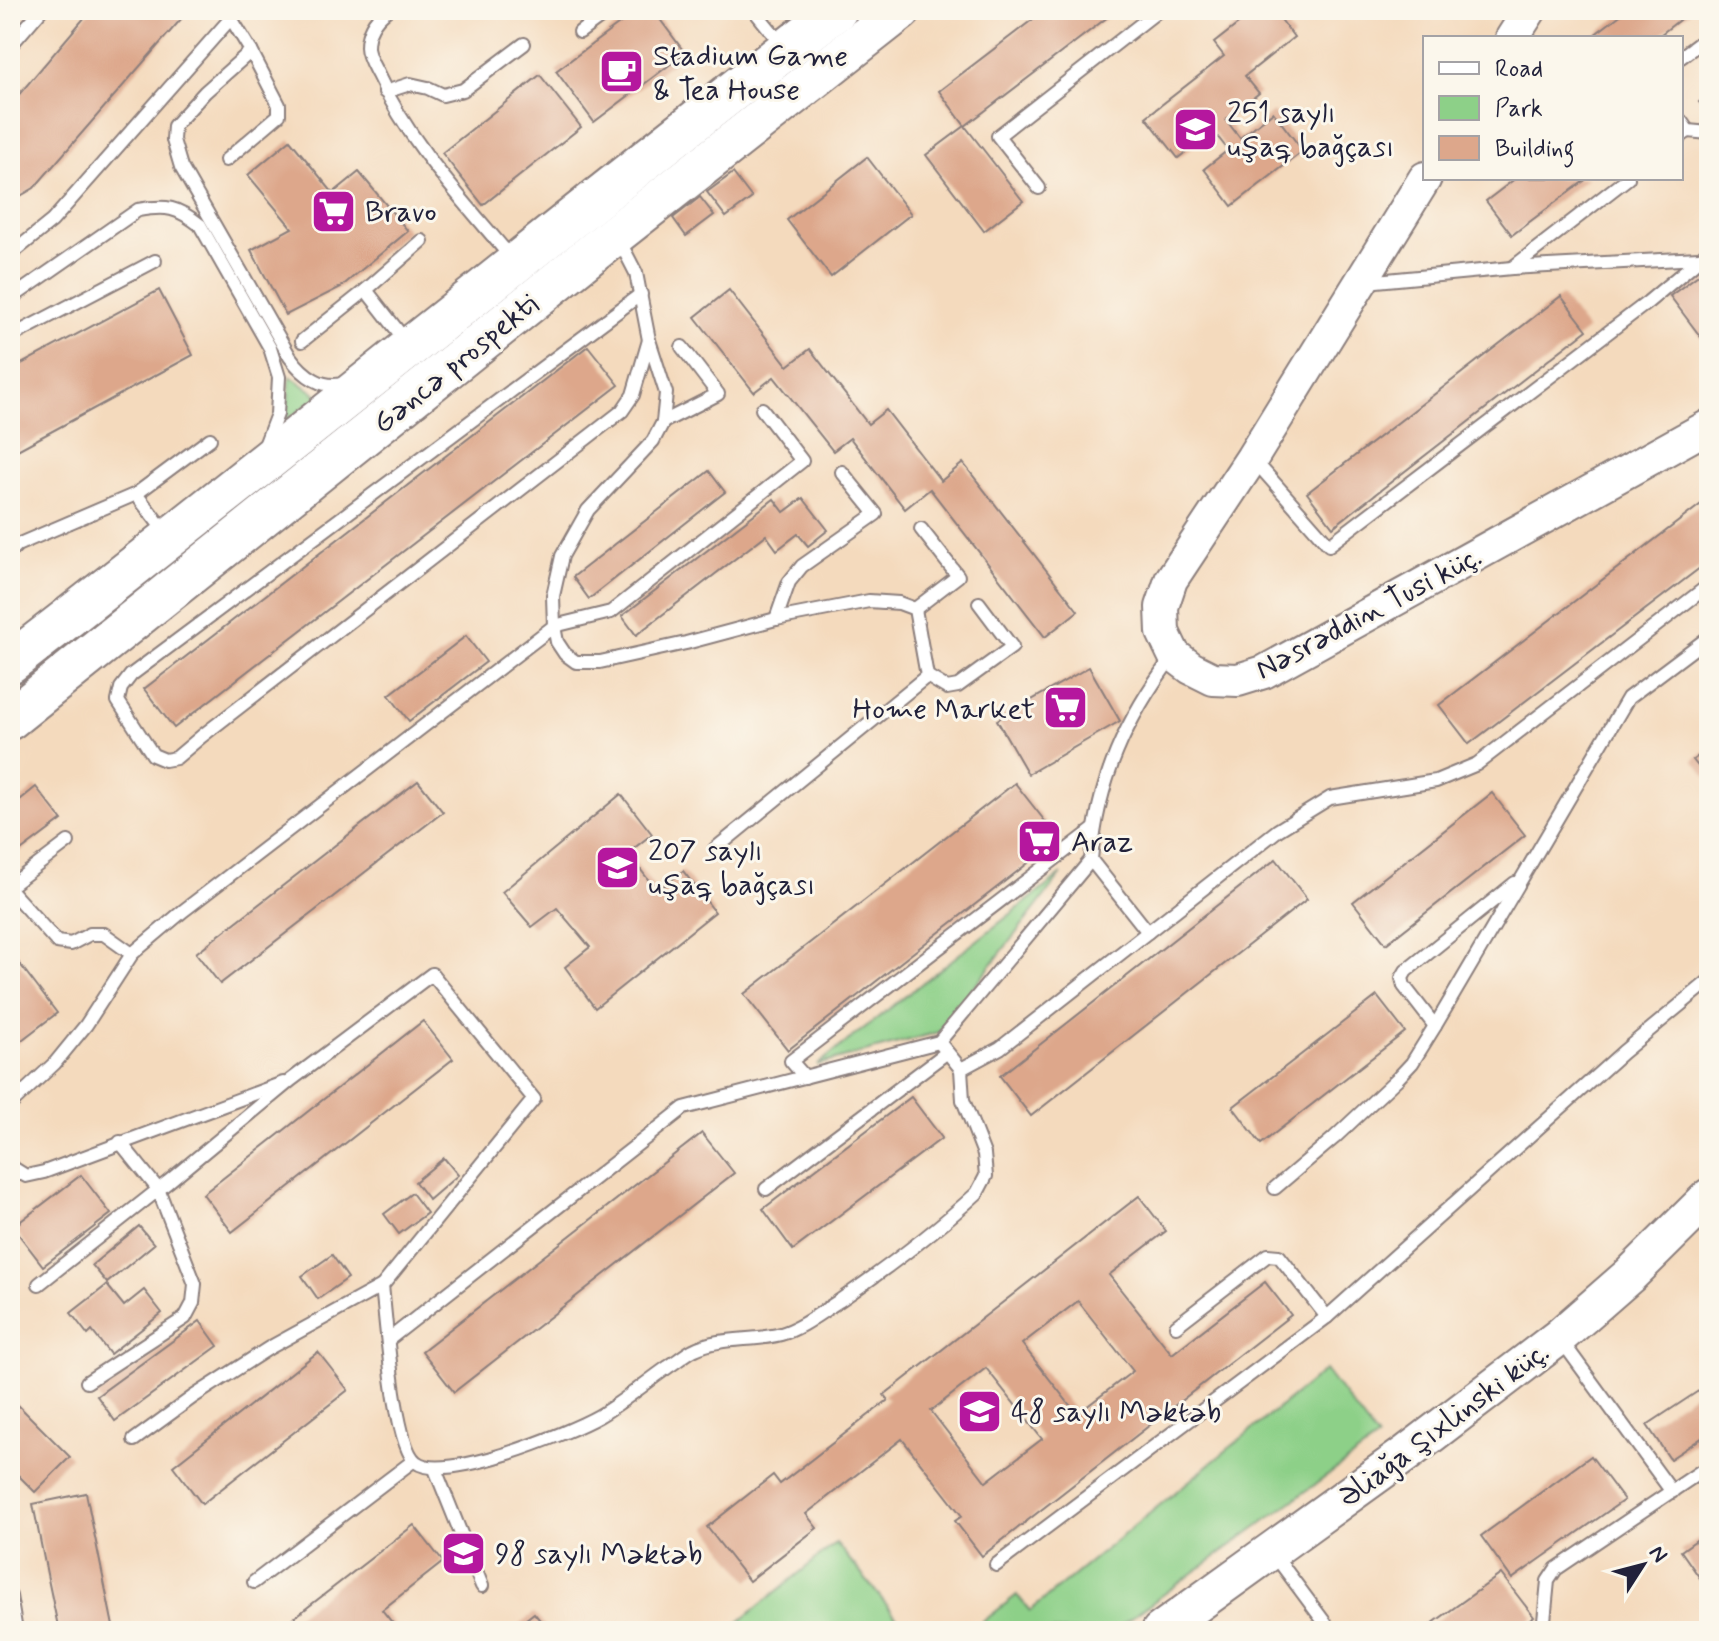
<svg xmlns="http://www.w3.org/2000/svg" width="1719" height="1641" viewBox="0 0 1719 1641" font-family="Mynerve,sans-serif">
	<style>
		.green { fill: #8dd088; stroke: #587962; stroke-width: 2 }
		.building { fill: #dda78b; fill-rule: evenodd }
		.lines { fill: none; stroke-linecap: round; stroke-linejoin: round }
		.service-casing { stroke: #8b7e7c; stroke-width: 16 }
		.tertiary-casing { stroke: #8b7e7c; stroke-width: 36 }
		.secondary-casing { stroke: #8b7e7c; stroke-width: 40 }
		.primary-casing { stroke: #8b7e7c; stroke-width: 44 }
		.service { stroke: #fff; stroke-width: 12 }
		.tertiary { stroke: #fff; stroke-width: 32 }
		.secondary { stroke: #fff; stroke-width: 36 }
		.primary { stroke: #fff; stroke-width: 40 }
		.labels { text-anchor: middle; stroke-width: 6; stroke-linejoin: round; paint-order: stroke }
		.poi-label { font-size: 30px; fill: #22223b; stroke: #fbf7ec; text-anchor: start }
		.street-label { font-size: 30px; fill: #22223b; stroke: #fbf7ec }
	</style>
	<rect width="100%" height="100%" fill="#fbf7ec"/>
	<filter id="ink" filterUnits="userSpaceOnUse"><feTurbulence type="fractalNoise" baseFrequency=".0125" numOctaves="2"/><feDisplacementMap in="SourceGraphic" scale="16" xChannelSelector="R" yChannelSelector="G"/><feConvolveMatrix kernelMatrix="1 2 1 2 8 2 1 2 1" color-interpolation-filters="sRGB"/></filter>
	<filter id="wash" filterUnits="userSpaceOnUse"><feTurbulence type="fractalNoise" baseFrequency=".006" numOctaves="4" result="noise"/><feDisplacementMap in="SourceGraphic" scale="32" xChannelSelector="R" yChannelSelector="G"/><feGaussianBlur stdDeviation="1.8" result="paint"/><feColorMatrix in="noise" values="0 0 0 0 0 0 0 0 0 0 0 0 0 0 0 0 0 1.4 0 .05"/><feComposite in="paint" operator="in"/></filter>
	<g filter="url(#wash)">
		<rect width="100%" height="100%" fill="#f4dabd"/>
		<g class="green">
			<path d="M290,376L319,396L287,420Z"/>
			<path d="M1062,874L939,1032L817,1065Z"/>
			<path d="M1325,1370L1378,1439L1113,1631H971L1017,1595L1030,1611Z"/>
			<path d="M836,1543L908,1631H728Z"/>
		</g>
		<g id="blocks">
			<g class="building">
				<path d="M91,10H189L34,188L10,202V105Z"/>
				<path d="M638,10H653L685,53L594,122L556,71Z"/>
				<path d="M1045,10H1117L965,126L939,91Z"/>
				<path d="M1256,10H1274L1294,37L1245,76L1259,93L1226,120L1240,138L1273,112L1303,151L1232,206L1204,169L1228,150L1213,131L1178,158L1146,117L1224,56L1214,43Z"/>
				<path d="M1627,10H1692L1656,38H1590Z"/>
				<path d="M540,75L581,127L483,205L442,153Z"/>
				<path d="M1709,93V114L1699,102Z"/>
				<path d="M965,126L1023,201L984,231L926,155Z"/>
				<path d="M290,140L333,193L359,172L408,231L341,287L286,315L251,250L292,228L248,175Z"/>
				<path d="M867,157L911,214L831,277L787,220Z"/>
				<path d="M733,173L752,198L726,217L707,192Z"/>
				<path d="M1516,178H1588L1512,235L1486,201Z"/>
				<path d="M700,197L714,215L686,236L673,218Z"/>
				<path d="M1709,267V348L1670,296Z"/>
				<path d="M159,290L193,355L10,454V370Z"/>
				<path d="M729,290L788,366L810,349L868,424L886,410L941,481L963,463L1078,611L1045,637L930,489L905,509L850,438L833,451L774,377L754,392L695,317Z"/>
				<path d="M1561,296L1587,330L1333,527L1307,493Z"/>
				<path d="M588,346L619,385L174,728L144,689Z"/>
				<path d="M709,471L725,492L589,599L573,577Z"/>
				<path d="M803,498L828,530L808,546L798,534L777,550L766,535L636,635L622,616L774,499L784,512Z"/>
				<path d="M1709,498V561L1469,744L1439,705Z"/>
				<path d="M466,636L486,662L409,721L389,695Z"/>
				<path d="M1089,667L1120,721L1028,774L997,720Z"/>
				<path d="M1709,748V780L1693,760Z"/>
				<path d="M418,781L443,812L220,984L196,953Z"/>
				<path d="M1015,783L1059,839L788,1050L744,994Z"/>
				<path d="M36,787L62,820L10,859V808Z"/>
				<path d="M1492,793L1525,835L1386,944L1353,902Z"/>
				<path d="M621,794L652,834L628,853L657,891L683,871L715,912L595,1008L565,967L590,947L557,908L532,927L502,892Z"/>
				<path d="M1276,859L1307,899L1031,1116L1000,1076Z"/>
				<path d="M10,951L57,1013L10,1049Z"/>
				<path d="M1377,996L1405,1032L1261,1144L1233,1107Z"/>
				<path d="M423,1021L453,1059L232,1232L203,1194Z"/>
				<path d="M911,1097L942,1138L793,1250L763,1209Z"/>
				<path d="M702,1133L734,1173L454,1392L422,1351Z"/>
				<path d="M444,1158L458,1175L429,1200L415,1182Z"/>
				<path d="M81,1175L111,1214L43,1266L13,1227Z"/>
				<path d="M412,1193L427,1213L399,1234L384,1214Z"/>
				<path d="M1139,1196L1166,1231L1109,1275L1172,1354L1265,1282L1291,1315L982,1556L955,1521L962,1516L902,1439L806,1514L817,1528L749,1581L707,1527L773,1475L780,1484L888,1400L884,1395ZM1078,1301L1133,1371L1077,1414L1022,1344ZM986,1368L1042,1439L986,1482L931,1411Z"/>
				<path d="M139,1226L154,1244L107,1283L92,1265Z"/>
				<path d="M332,1255L348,1278L318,1299L302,1276Z"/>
				<path d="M107,1285L124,1306L144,1290L162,1313L110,1354L92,1331L88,1335L71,1313Z"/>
				<path d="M200,1321L218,1346L115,1421L97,1396Z"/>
				<path d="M318,1352L348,1390L202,1504L173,1466Z"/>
				<path d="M1709,1384V1433L1670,1459L1647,1425Z"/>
				<path d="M10,1397L70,1457L35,1492L10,1467Z"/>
				<path d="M1591,1456L1624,1500L1512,1579L1481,1536Z"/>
				<path d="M86,1493L114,1631H59L48,1579L33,1504Z"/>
				<path d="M414,1525L443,1562L382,1610L399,1631H277Z"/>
				<path d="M1709,1531V1591L1681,1551Z"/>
				<path d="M1501,1574L1534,1617L1515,1631H1422Z"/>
				<path d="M534,1613L549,1631H511Z"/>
			</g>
		</g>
	</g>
	<g filter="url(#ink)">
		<use href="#blocks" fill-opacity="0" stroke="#8b7e7c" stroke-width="2"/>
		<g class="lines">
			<defs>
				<g id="service">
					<path d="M226,10L251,51L205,92L174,126L173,140L181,167L290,357C303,375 323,391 346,383"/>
					<path d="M387,10C375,19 367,31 367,47C367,56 374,67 378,75C410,145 464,201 513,260"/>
					<path d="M754,10L784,47"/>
					<path d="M580,32L610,10"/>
					<path d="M10,46L41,10"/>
					<path d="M1681,57L1709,36"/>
					<path d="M385,92L410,84L428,88L443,95L463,90L524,44"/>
					<path d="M1681,121L1688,131L1681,136"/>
					<path d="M1688,131L1709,133"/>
					<path d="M226,160L279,115V105L251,51"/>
					<path d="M1039,188L998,136L1159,10"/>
					<path d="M619,240L636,273L649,340L666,393L663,422L653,441L588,510L562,556L553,596L554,626L557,642L565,654L576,662H600L686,643L776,619L869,601L899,603L915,609L927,676L715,849"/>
					<path d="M10,255L52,221L231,18"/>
					<path d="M1512,268L1628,178"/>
					<path d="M1366,282L1512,268L1699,258"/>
					<path d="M366,290L408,344"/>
					<path d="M641,294L131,675L121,688L118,701L153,755L165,760L176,758L202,736L622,411L633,395L649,340"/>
					<path d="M10,299L138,210C167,205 177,207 200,225L270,348L279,377L277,414L264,448"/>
					<path d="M10,337L155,261"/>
					<path d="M302,341L366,290L422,241"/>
					<path d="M663,422L718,394L682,347"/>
					<path d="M1254,460L1329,545L1648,302L1709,251"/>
					<path d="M136,494L210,439"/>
					<path d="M10,552L17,545L136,494L166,533"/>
					<path d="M915,609L958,576L921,529"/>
					<path d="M776,619L789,582L802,566L876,514L842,472"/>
					<path d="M927,676L947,688L958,686L1012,647L979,603"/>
					<path d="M10,886L68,842"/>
					<path d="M10,890L57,942L71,944L90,934H104L132,954"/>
					<path d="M1148,932L1278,830L1330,798L1436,781L1477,764L1709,585"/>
					<path d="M1435,1026L1404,986L1402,978L1406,971L1515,883"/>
					<path d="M939,1042L961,1069L1000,1048L1148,932L1091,860"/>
					<path d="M805,1077L791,1061L1094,829"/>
					<path d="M10,1105L55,1063L86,1025L132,954L183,911L554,626L611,612L802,461L762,409"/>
					<path d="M10,1166L26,1176L44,1172L283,1083"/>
					<path d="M1275,1188L1334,1138L1398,1078L1412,1063L1435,1026L1628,698L1709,637"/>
					<path d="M766,1189L946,1053"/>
					<path d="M39,1284L168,1182L291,1080L432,974L534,1099L382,1286C386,1318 394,1446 416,1462C444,1484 569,1433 599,1416C623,1402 645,1383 668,1367C676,1362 684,1355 693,1350C721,1336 752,1342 781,1334C802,1328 821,1312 839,1301C887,1268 934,1233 977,1193L986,1176L984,1154L963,1100L961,1069"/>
					<path d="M1176,1326L1268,1255L1279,1256L1327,1317"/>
					<path d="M388,1340L684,1108L939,1042L1091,860C1097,782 1126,718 1173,656"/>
					<path d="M1561,1340L1672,1492"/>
					<path d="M87,1382L185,1318L193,1303L195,1284L158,1189L120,1142"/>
					<path d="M134,1440L193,1397L269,1348L382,1286"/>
					<path d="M435,1469L482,1586"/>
					<path d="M1273,1553L1331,1631"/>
					<path d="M996,1565L1327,1317L1623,1052L1709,981"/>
					<path d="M254,1582L413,1461"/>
					<path d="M10,1596L16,1631"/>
					<path d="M1543,1631L1548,1581L1556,1569L1709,1466"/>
				</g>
				<g id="tertiary">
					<path d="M1512,38L1530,10"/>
					<path d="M1425,178L1252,458L1171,580L1162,607L1163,632L1174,655L1191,668L1213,679L1238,680L1264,672L1709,426"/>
				</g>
				<path id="secondary" d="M1160,1631L1407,1453L1559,1337L1630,1275L1709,1197"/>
				<g id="primary">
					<path d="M10,663C288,448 559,225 837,10"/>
					<path d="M10,719L616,234L901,10"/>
				</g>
			</defs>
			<use href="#service" class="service-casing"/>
			<use href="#tertiary" class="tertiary-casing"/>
			<use href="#secondary" class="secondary-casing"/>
			<use href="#primary" class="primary-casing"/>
			<use href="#service" class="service"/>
			<use href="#tertiary" class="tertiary"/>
			<use href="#secondary" class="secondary"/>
			<use href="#primary" class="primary"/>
		</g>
	</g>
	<defs>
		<symbol id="cafe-square" viewBox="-11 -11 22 22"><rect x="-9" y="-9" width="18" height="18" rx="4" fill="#b5179e" stroke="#fbf7ec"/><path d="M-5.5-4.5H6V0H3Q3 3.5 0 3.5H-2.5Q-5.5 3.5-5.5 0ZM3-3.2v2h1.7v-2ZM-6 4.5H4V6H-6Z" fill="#fff"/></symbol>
		<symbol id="school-square" viewBox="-11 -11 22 22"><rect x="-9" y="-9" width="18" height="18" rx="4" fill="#b5179e" stroke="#fbf7ec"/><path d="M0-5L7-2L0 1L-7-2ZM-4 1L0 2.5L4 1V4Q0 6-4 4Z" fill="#fff"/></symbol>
		<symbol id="supermarket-square" viewBox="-11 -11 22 22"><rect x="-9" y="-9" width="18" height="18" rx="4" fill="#b5179e" stroke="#fbf7ec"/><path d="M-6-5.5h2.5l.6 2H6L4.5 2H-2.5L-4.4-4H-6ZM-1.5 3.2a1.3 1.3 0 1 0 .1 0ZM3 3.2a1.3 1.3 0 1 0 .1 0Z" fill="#fff"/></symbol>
	</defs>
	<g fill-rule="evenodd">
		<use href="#cafe-square" x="596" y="46" width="51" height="51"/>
		<use href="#school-square" x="1170" y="104" width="51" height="51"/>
		<use href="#supermarket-square" x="308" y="186" width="51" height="51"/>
		<use href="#supermarket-square" x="1040" y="682" width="51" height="51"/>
		<use href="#supermarket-square" x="1014" y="816" width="51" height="51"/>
		<use href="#school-square" x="592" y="842" width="51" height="51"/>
		<use href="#school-square" x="954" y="1386" width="51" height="51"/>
		<use href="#school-square" x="438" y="1528" width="51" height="51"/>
	</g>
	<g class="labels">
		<g class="poi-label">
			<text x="653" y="65">Stadium Game<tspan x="653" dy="34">&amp; Tea House</tspan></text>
			<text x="1227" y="122">251 saylı<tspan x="1227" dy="34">uşaq bağçası</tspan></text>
			<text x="365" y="221">Bravo</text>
			<text x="1035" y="718" text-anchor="end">Home Market</text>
			<text x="1071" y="851">Araz</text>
			<text x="648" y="860">207 saylı<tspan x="648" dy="34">uşaq bağçası</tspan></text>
			<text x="1011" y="1421">48 saylı Məktəb</text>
			<text x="495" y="1563">98 saylı Məktəb</text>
		</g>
		<g class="street-label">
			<text transform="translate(455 363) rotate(-39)" y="10">Gəncə prospekti</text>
			<text transform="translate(1368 612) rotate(-28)" y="10">Nəsrəddin Tusi küç.</text>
			<text transform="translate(1443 1424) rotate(-37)" y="10">Əliağa Şıxlinski küç.</text>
		</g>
	</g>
	<rect width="1719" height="1641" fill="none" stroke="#fbf7ec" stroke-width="40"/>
	<rect x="1423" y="36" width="260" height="144" fill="#fbf7ec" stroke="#a4a2a5" stroke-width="2"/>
	<rect x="1439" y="62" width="40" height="12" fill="#ffffff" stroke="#a4a2a5" stroke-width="2"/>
	<text x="1495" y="76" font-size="24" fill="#22223b">Road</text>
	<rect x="1439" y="96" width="40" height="24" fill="#8dd088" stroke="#a4a2a5" stroke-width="2"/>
	<text x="1495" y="116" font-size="24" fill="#22223b">Park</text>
	<rect x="1439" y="136" width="40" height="24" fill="#dda78b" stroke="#a4a2a5" stroke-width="2"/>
	<text x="1495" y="156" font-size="24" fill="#22223b">Building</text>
	<g transform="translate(1643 1565) rotate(54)" stroke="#fbf7ec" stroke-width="6" paint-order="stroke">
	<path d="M0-6L14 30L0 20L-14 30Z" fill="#22223b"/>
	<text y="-12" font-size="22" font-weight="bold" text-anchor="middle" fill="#22223b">N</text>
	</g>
</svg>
